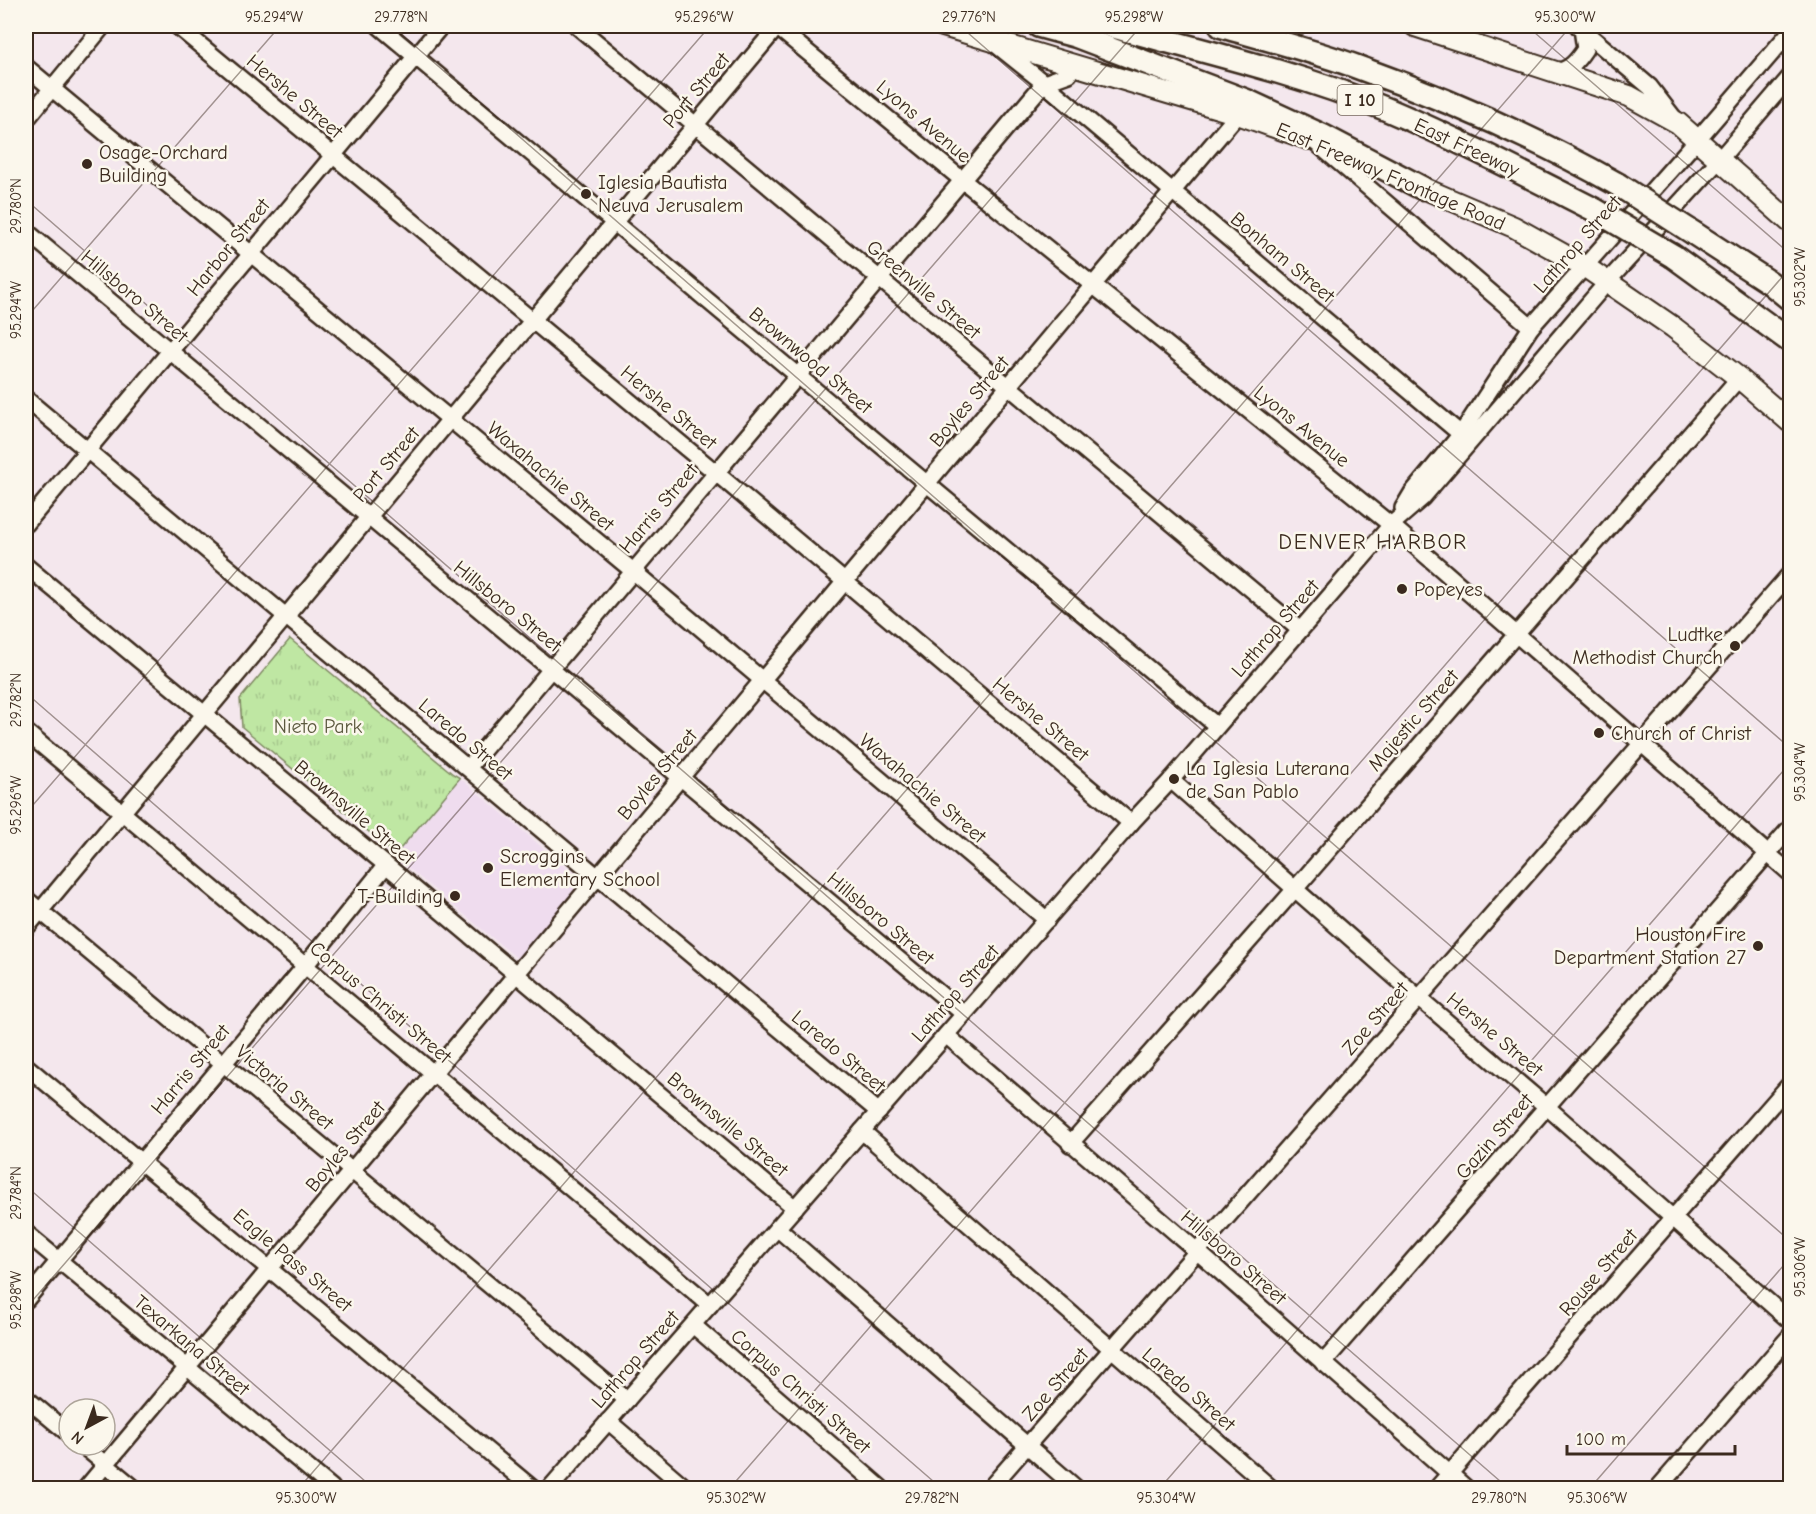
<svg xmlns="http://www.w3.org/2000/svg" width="1816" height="1514" font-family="'Comic Neue',sans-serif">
  <defs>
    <pattern id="grass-tufts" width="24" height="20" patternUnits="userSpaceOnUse" patternTransform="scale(1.5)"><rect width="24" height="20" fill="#bfe7a3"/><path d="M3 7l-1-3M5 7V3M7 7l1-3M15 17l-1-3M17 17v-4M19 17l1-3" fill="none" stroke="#a5c68c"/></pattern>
  </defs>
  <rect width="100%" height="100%" fill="#f4e7ed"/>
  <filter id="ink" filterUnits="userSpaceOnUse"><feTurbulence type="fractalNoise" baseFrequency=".0167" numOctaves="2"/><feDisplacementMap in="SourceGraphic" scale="12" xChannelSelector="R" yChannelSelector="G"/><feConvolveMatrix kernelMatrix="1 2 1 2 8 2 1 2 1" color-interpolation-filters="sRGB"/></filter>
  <g filter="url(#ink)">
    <!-- built -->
    <path fill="#efdcee" d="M460,778L582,881L518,959L394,856Z"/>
    <!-- grass -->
    <path fill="url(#grass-tufts)" stroke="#7d8860" stroke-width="1.5" d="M290,639L453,774L460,778L394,856L386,846L242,727L240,699Z"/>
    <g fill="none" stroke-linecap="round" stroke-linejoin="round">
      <!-- minor casing -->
      <g stroke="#3b2a1e" stroke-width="20">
        <g id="minor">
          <path d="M177,26L715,472L1131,823"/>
          <path d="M379,26L1217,726"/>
          <path d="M577,26L1300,630"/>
          <path d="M1578,26L1650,87L1674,118"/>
          <path d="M777,27L961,179L1391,525L1790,873"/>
          <path d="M995,44L1044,83L1469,441"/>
          <path d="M26,67L633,571L1047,920"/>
          <path d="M1555,72C1570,70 1577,61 1585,49L1582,29"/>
          <path d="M26,120L103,26"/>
          <path d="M1314,141L1531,327"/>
          <path d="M26,231L964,1014"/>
          <path d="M26,399L879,1112"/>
          <path d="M1403,508L1412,493L1461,434L1531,327L1697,140L1790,32"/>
          <path d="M26,524L441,26"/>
          <path d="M26,566L386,865L795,1208"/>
          <path d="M26,732L710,1305"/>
          <path d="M468,768L1044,83L1069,74"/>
          <path d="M1171,780L1420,999L1547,1107L1790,1321"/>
          <path d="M26,899L627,1400"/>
          <path d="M26,928L778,26"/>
          <path d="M946,1035L1198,1252L1466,1488"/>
          <path d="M26,1066L532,1488"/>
          <path d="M862,1131L1271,1488"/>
          <path d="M1070,1144L1295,889L1739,378"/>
          <path d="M777,1228L1076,1488"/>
          <path d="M26,1233L332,1488"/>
          <path d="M26,1300L305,966L386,865"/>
          <path d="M693,1325L881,1488"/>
          <path d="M1323,1363L1790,828"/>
          <path d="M26,1398L69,1434"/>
          <path d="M608,1421L686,1488"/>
          <path d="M82,1445L134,1488"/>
          <path d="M86,1488L1104,272L1238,114"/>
          <path d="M550,1488L1131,823L1171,780L1391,525L1422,498L1608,281L1719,160L1790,77"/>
          <path d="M990,1488L1790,574"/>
          <path d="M1437,1488L1790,1084"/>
          <path d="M1658,1488L1790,1336"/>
        </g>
      </g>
      <!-- major casing -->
      <g stroke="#3b2a1e" stroke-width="24">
        <g id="major">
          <path d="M943,26L1238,114L1308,139"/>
          <path d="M1415,26L1629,96L1678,123L1790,222"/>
          <path d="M1409,182L1514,227L1584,266L1673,327L1739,378L1790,422"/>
        </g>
      </g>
      <!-- highway casing -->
      <g stroke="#3b2a1e" stroke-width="27">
        <g id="highway">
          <path d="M1039,26L1076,36L1247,101L1323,136L1422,188"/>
          <path d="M1111,26C1203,51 1297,73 1386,109C1457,139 1526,175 1595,210"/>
          <path d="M1221,26C1267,39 1315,51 1360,68C1449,100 1535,138 1617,184"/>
          <path d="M1695,234L1769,282L1790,299"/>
          <path d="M1673,256L1790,341"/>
        </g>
      </g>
      <!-- minor -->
      <use href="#minor" stroke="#fbf7ec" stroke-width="15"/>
      <!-- major -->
      <use href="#major" stroke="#fbf7ec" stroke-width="20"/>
      <!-- highway -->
      <use href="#highway" stroke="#fbf7ec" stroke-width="22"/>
      <!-- highway-bridge casing -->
      <g stroke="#3b2a1e" stroke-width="27" stroke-linecap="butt">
        <g id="highway-bridge">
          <path d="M1617,184L1695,234"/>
          <path d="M1595,210L1673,256"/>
        </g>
      </g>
      <!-- highway-bridge -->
      <use href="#highway-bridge" stroke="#fbf7ec" stroke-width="22"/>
    </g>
  </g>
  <!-- ticks -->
  <path fill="none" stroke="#3b2a1e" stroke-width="1.5" stroke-opacity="0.45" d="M392,26L1790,1241M960,26L1790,748M1527,26L1790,254M26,200L1508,1488M26,318L280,26M26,693L941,1488M26,813L710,26M26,1186L373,1488M26,1308L1141,26M299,1488L1571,26M730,1488L1790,268M1160,1488L1790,763M1590,1488L1790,1258"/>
  <!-- markers -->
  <g fill="#3b2a1e" stroke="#fbf7ec" stroke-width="2">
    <circle cx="87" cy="164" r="6"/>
    <circle cx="586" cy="194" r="6"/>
    <circle cx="1402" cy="589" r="6"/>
    <circle cx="1735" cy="646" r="6"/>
    <circle cx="1599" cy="733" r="6"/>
    <circle cx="1174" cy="779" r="6"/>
    <circle cx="488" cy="868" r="6"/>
    <circle cx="455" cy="896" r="6"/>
    <circle cx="1758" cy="946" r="6"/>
  </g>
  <g text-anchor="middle" stroke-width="5" stroke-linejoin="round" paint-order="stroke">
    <!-- shield labels -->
    <rect fill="#fbf7ec" stroke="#75685c" stroke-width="1.5" x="1337.5" y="85" width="45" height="30" rx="4.5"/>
    <g font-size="18" font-weight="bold" fill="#3b2a1e">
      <text x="1360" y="106">I 10</text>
    </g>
    <!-- street labels -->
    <g font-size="20" fill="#3b2a1e" stroke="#fbf7ec">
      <text transform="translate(696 90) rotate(-50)" y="7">Port Street</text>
      <text transform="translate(295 96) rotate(40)" y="7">Hershe Street</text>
      <text transform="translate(924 121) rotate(40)" y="7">Lyons Avenue</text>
      <text transform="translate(1467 147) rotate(25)" y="7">East Freeway</text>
      <text transform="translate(1391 176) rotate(23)" y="7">East Freeway Frontage Road</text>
      <text transform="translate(1577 244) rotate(-49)" y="7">Lathrop Street</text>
      <text transform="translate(228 247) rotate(-51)" y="7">Harbor Street</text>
      <text transform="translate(1283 257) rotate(40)" y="7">Bonham Street</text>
      <text transform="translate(924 289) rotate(40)" y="7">Greenville Street</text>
      <text transform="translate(135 296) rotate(40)" y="7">Hillsboro Street</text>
      <text transform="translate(811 360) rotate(40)" y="7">Brownwood Street</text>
      <text transform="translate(969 401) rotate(-50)" y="7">Boyles Street</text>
      <text transform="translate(669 407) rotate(40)" y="7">Hershe Street</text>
      <text transform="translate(1302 426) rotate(39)" y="7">Lyons Avenue</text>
      <text transform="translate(386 464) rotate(-50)" y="7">Port Street</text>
      <text transform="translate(551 476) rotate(40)" y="7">Waxahachie Street</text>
      <text transform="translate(658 508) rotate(-50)" y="7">Harris Street</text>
      <text transform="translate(508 606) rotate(39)" y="7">Hillsboro Street</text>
      <text transform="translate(1275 628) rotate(-49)" y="7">Lathrop Street</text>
      <text transform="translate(1041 719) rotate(40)" y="7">Hershe Street</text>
      <text transform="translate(1413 720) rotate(-49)" y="7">Majestic Street</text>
      <text transform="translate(466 739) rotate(40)" y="7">Laredo Street</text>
      <text transform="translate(657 774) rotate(-50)" y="7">Boyles Street</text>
      <text transform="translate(923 788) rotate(40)" y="7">Waxahachie Street</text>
      <text transform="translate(355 812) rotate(40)" y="7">Brownsville Street</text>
      <text transform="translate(881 918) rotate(40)" y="7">Hillsboro Street</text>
      <text transform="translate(955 993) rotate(-49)" y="7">Lathrop Street</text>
      <text transform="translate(381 1002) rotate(40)" y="7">Corpus Christi Street</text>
      <text transform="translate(1375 1018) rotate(-49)" y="7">Zoe Street</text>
      <text transform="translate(1495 1034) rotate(40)" y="7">Hershe Street</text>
      <text transform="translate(839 1051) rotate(40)" y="7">Laredo Street</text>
      <text transform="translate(190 1069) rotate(-50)" y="7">Harris Street</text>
      <text transform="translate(285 1087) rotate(40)" y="7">Victoria Street</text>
      <text transform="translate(728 1124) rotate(40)" y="7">Brownsville Street</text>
      <text transform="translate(1494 1136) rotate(-49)" y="7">Gazin Street</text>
      <text transform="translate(345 1146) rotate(-50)" y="7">Boyles Street</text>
      <text transform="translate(1234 1257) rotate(41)" y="7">Hillsboro Street</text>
      <text transform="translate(293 1260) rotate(40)" y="7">Eagle Pass Street</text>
      <text transform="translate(1598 1272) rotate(-49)" y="7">Rouse Street</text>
      <text transform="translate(192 1345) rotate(40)" y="7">Texarkana Street</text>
      <text transform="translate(635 1359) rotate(-49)" y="7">Lathrop Street</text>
      <text transform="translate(1055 1384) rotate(-49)" y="7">Zoe Street</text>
      <text transform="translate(1189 1389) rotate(41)" y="7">Laredo Street</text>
      <text transform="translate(801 1391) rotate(41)" y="7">Corpus Christi Street</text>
    </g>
    <!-- poi labels -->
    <g font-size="20" fill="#3b2a1e" stroke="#fbf7ec" text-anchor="start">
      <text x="99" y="159">Osage-Orchard<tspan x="99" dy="23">Building</tspan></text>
      <text x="598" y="189">Iglesia Bautista<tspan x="598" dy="23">Neuva Jerusalem</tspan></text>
      <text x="1414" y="596">Popeyes</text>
      <text x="1723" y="641" text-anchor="end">Ludtke<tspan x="1723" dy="23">Methodist Church</tspan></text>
      <text x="1611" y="740">Church of Christ</text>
      <text x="1186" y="775">La Iglesia Luterana<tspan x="1186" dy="23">de San Pablo</tspan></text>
      <text x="500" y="863">Scroggins<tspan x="500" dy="23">Elementary School</tspan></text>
      <text x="443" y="903" text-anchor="end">T-Building</text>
      <text x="1746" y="941" text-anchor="end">Houston Fire<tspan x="1746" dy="23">Department Station 27</tspan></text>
    </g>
    <!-- park labels -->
    <g font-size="20" fill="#5c593f" stroke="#fbf7ec">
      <text x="318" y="733">Nieto Park</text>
    </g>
    <!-- quarter labels -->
    <g font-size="22" letter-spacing="1.5" fill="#3b2a1e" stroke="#fbf7ec">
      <text x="1373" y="549">DENVER HARBOR</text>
    </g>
  </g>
  <!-- margin -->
  <rect width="1816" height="1514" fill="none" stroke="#fbf7ec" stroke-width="66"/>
  <!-- north arrow -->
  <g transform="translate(87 1427) rotate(221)"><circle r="28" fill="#fbf7ec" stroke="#aea59a" stroke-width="1.5"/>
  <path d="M0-4.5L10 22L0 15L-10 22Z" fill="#3b2a1e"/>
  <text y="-9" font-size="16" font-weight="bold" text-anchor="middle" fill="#3b2a1e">N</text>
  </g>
  <!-- scale -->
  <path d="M1567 1445v9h168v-9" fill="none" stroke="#3b2a1e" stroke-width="3"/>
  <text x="1576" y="1445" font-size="18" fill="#3b2a1e" stroke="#fbf7ec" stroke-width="4.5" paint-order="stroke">100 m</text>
  <rect x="33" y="33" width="1750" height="1448" fill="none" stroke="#3b2a1e" stroke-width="2"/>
  <g font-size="15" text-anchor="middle" fill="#3b2a1e">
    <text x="274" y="22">95.294°W</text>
    <text x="401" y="22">29.778°N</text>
    <text x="704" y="22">95.296°W</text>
    <text x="969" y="22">29.776°N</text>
    <text x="1134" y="22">95.298°W</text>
    <text x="1565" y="22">95.300°W</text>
    <text transform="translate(16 206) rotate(-90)" y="5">29.780°N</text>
    <text transform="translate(1800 277) rotate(-90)" y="5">95.302°W</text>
    <text transform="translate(16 310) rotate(-90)" y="5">95.294°W</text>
    <text transform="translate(16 700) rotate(-90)" y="5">29.782°N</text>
    <text transform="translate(1800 772) rotate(-90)" y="5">95.304°W</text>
    <text transform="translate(16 805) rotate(-90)" y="5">95.296°W</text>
    <text transform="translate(16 1193) rotate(-90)" y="5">29.784°N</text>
    <text transform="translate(1800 1267) rotate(-90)" y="5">95.306°W</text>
    <text transform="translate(16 1300) rotate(-90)" y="5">95.298°W</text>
    <text x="306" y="1503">95.300°W</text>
    <text x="736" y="1503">95.302°W</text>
    <text x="932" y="1503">29.782°N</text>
    <text x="1166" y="1503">95.304°W</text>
    <text x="1499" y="1503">29.780°N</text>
    <text x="1597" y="1503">95.306°W</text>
  </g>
</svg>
